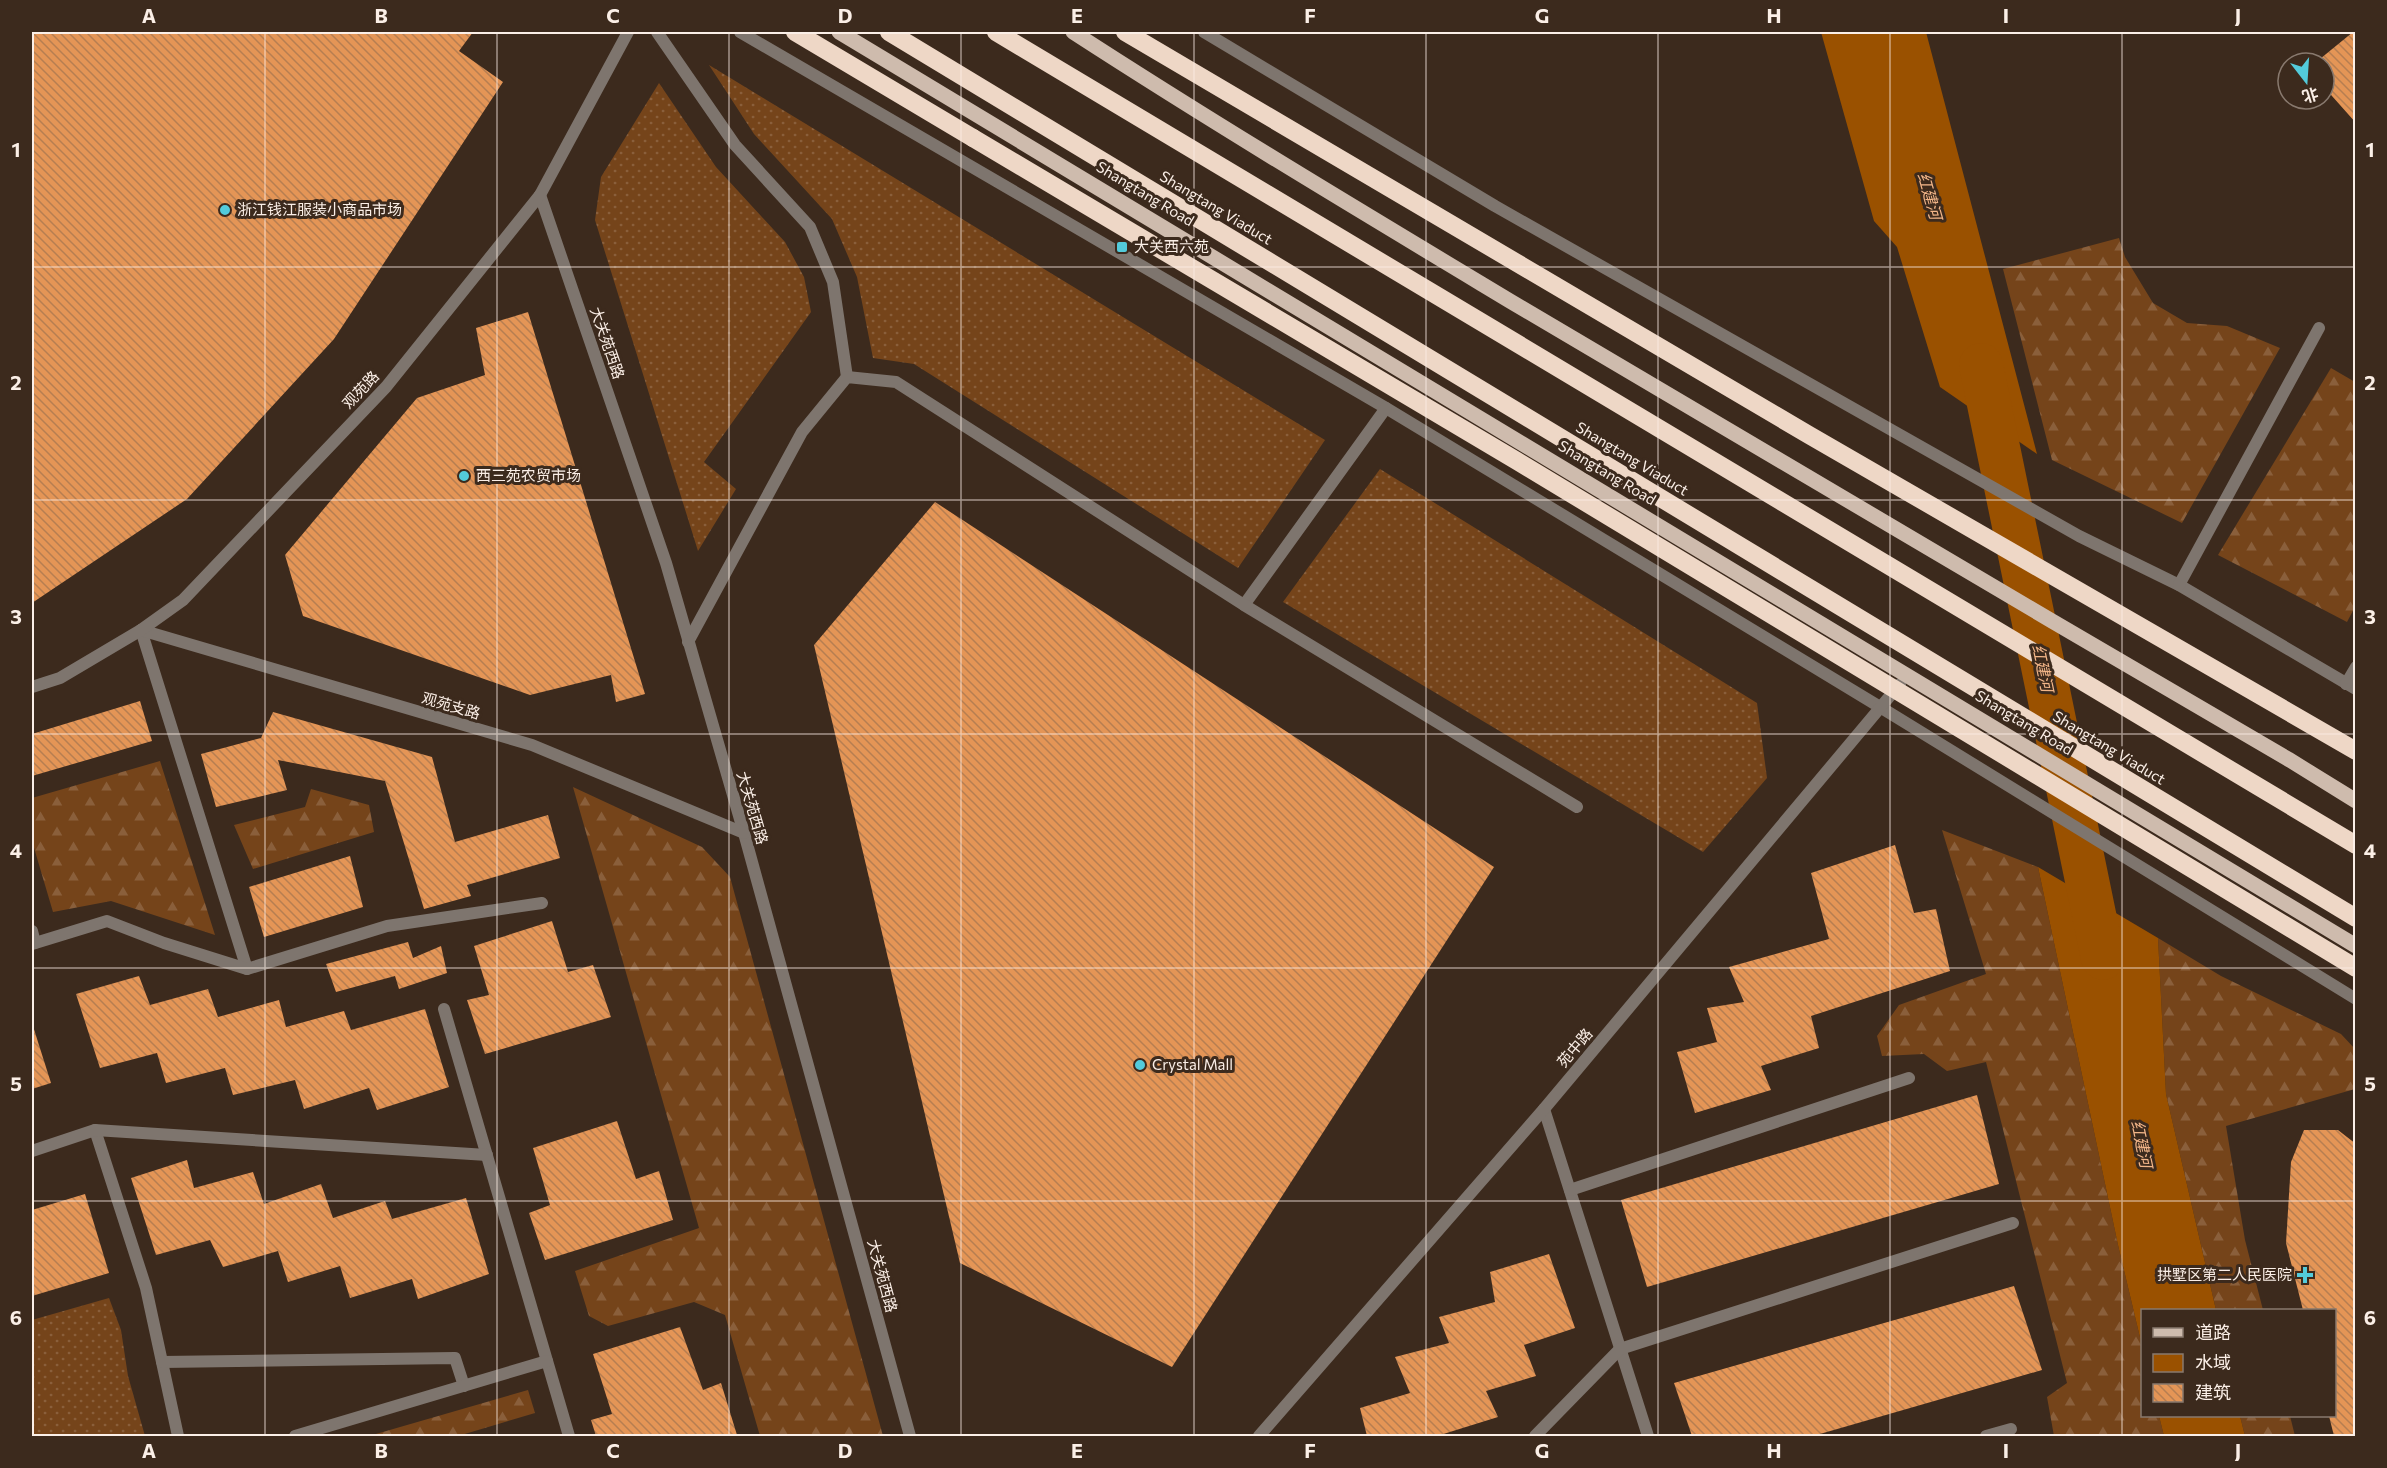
<svg xmlns="http://www.w3.org/2000/svg" width="2387" height="1468" font-family="Commissioner,'Noto Sans SC',sans-serif">
  <defs>
    <pattern id="grass-dots" width="8" height="8" patternUnits="userSpaceOnUse" patternTransform="scale(1.5)"><rect width="8" height="8" fill="#75441a"/><path d="M2 2h.1M6 6h.1" fill="none" stroke="#8a5f3b" stroke-width="1.8" stroke-linecap="round"/></pattern>
    <pattern id="forest-firs" width="22" height="20" patternUnits="userSpaceOnUse" patternTransform="scale(1.5)"><rect width="22" height="20" fill="#75441a"/><path d="M5 1l3.5 6h-7zM16 11l3.5 6h-7z" fill="#8a5f3b"/></pattern>
    <pattern id="building-back-hatch" width="6" height="6" patternUnits="userSpaceOnUse" patternTransform="scale(1.5)"><rect width="6" height="6" fill="#e49556"/><path d="M-1 5l2 2M0 0l6 6M5-1l2 2" fill="none" stroke="#b67e51"/></pattern>
  </defs>
  <rect width="100%" height="100%" fill="#3c2a1d"/>
  <!-- grass -->
  <g fill="url(#grass-dots)">
    <path d="M709,65L1325,440L1238,568L914,364L873,358L857,277L832,219L754,134Z"/>
    <path d="M659,83L716,167L785,242L804,277L811,312L704,462L736,489L698,551L595,220L601,177Z"/>
    <path d="M1380,469L1757,703L1767,778L1703,852L1283,602Z"/>
    <path d="M109,1298L121,1330L128,1376L145,1436H32V1320Z"/>
  </g>
  <!-- forest -->
  <g fill="url(#forest-firs)">
    <path d="M2119,238L2125,257L2153,303L2187,323L2227,326L2280,348L2182,523L2052,460L2003,269Z"/>
    <path d="M2331,368L2355,382L2356,605L2347,622L2218,555Z"/>
    <path d="M160,761L215,935L111,901L53,912L32,841V798Z"/>
    <path d="M573,787L702,847L730,877L883,1436H760L725,1315L694,1302L608,1326L589,1316L575,1271L699,1228Z"/>
    <path d="M311,789L369,805L374,832L253,869L234,825L305,807Z"/>
    <path d="M1942,830L2038,867L2118,1245L2142,1346V1416H2159L2164,1436H2054L2047,1397L2067,1383L1986,1062L1947,1071L1924,1054L1882,1056L1877,1036L1899,1005L1986,974Z"/>
    <path d="M2158,938L2221,976L2341,1034L2355,1049V1089L2226,1126L2245,1240L2263,1310H2216L2166,1094Z"/>
    <path d="M528,1390L535,1413L458,1436H369Z"/>
    <path d="M2240,1416H2290L2295,1436H2245Z"/>
  </g>
  <!-- water -->
  <g fill="#9a5100">
    <path d="M1821,32H1926L2037,454L1940,387L1897,247L1874,221Z"/>
    <path d="M2038,867L2158,938L2166,1094L2216,1310H2142V1346L2118,1245Z"/>
    <path d="M2159,1416H2240L2245,1436H2164Z"/>
  </g>
  <g fill="none" stroke-linecap="round" stroke-linejoin="round">
    <!-- canal -->
    <path stroke="#9a5100" stroke-width="44" d="M1981,365L2103,958"/>
  </g>
  <!-- building -->
  <g fill="url(#building-back-hatch)">
    <path d="M32,32H473L459,51L503,82L334,339L187,499L32,603Z"/>
    <path d="M2353,32H2356V123L2324,87V63H2315Z"/>
    <path d="M528,312L645,694L616,702L611,675L530,695L303,616L285,555L417,398L485,375L476,328Z"/>
    <path d="M935,502L1494,867L1172,1367L960,1263L814,645Z"/>
    <path d="M140,701L152,741L32,776V734Z"/>
    <path d="M273,712L432,757L455,842L548,815L560,858L467,885L471,896L424,909L385,781L278,760L287,790L216,807L201,754L261,738Z"/>
    <path d="M1895,845L1914,913L1936,909L1950,971L1811,1016L1819,1048L1761,1066L1771,1090L1695,1113L1677,1052L1717,1042L1707,1008L1744,1002L1729,967L1829,939L1811,873Z"/>
    <path d="M350,856L363,907L264,937L249,887Z"/>
    <path d="M552,921L568,972L593,965L611,1017L485,1054L467,1000L489,995L474,946Z"/>
    <path d="M408,942L413,958L441,946L447,973L399,989L395,976L336,992L326,964Z"/>
    <path d="M139,976L150,1005L208,989L218,1017L279,1000L286,1027L344,1011L351,1030L425,1009L449,1087L377,1110L369,1088L304,1109L295,1080L233,1095L225,1068L166,1083L157,1053L100,1068L76,994Z"/>
    <path d="M32,1023L51,1083L32,1089Z"/>
    <path d="M1977,1095L1999,1184L1647,1287L1621,1200Z"/>
    <path d="M617,1121L636,1179L659,1171L673,1220L545,1260L529,1213L550,1205L533,1148Z"/>
    <path d="M2304,1130H2338L2356,1144V1436H2334L2329,1416H2334V1310H2303L2286,1243L2291,1162Z"/>
    <path d="M187,1160L194,1188L253,1172L264,1204L321,1184L333,1218L385,1201L392,1219L466,1198L489,1274L418,1299L412,1279L350,1298L340,1266L288,1282L278,1251L223,1267L210,1240L156,1255L131,1178Z"/>
    <path d="M85,1194L109,1273L32,1296V1210Z"/>
    <path d="M1549,1254L1575,1328L1524,1345L1536,1376L1486,1391L1498,1417L1437,1436H1367L1360,1408L1410,1393L1395,1357L1449,1343L1439,1317L1495,1302L1490,1272Z"/>
    <path d="M2014,1286L2042,1370L1813,1436H1692L1674,1383Z"/>
    <path d="M680,1327L703,1390L721,1383L737,1435L596,1436L591,1420L612,1414L593,1354Z"/>
  </g>
  <g fill="none" stroke-linecap="round" stroke-linejoin="round">
    <!-- lane -->
    <g stroke="#7e756e" stroke-width="12">
      <path d="M657,32L735,145L810,227L833,282L847,377"/>
      <path d="M740,32L1386,408L1880,707L2356,999"/>
      <path d="M1204,32L1495,206L2079,536L2179,585L2356,689"/>
      <path d="M2179,585L2319,328"/>
      <path d="M1244,605L1386,408"/>
      <path d="M141,630L247,969"/>
      <path d="M688,642L802,432L847,377L896,382L1244,605L1577,807"/>
      <path d="M32,931L35,943"/>
      <path d="M32,944L107,921L164,943L247,969L387,926L542,903"/>
      <path d="M444,1009L569,1436"/>
      <path d="M1544,1109L1648,1436"/>
      <path d="M95,1130L146,1288L178,1436"/>
      <path d="M32,1151L95,1130L487,1155"/>
      <path d="M1570,1190L1909,1078"/>
      <path d="M162,1362L455,1358L464,1386"/>
      <path d="M295,1436L547,1361"/>
      <path d="M1535,1436L1620,1349L2013,1223"/>
      <path d="M1986,1436L2011,1429"/>
    </g>
    <!-- street -->
    <g stroke="#7e756e" stroke-width="12">
      <path d="M540,195L666,563L744,833L910,1436"/>
      <path d="M141,630L532,745L744,833"/>
      <path d="M2346,684L2356,667"/>
      <path d="M32,687L60,678L141,630L183,600L386,387L540,195L628,32"/>
      <path d="M1259,1436L1544,1109L1900,684"/>
    </g>
    <!-- primary -->
    <g stroke="#cebbad" stroke-width="15">
      <path d="M839,32L2356,946"/>
      <path d="M1073,32C1218,126 1367,215 1515,304C1772,458 2030,608 2288,759L2356,801"/>
    </g>
    <!-- highway -->
    <g stroke="#eed7c6" stroke-width="18">
      <path d="M795,32L973,138"/>
      <path d="M889,32L2356,918"/>
      <path d="M996,32L2356,845"/>
      <path d="M1125,32L1809,435L2356,751"/>
    </g>
    <!-- highway-bridge -->
    <path stroke="#eed7c6" stroke-width="18" d="M973,138L1517,461L2356,968"/>
  </g>
  <!-- grid -->
  <path fill="none" stroke="#fbefe7" stroke-width="1.5" stroke-opacity="0.55" d="M265,32V1436M497,32V1436M729,32V1436M961,32V1436M1194,32V1436M1426,32V1436M1658,32V1436M1890,32V1436M2122,32V1436M32,267H2356M32,500H2356M32,734H2356M32,968H2356M32,1201H2356"/>
  <!-- markers -->
  <g fill="#53cbdb" stroke="#3c2a1d" stroke-width="2">
    <circle cx="225" cy="210" r="6"/>
    <rect x="1116" y="241" width="12" height="12" rx="3"/>
    <circle cx="464" cy="476" r="6"/>
    <circle cx="1140" cy="1065" r="6"/>
    <path d="M2302 1266h6v6h6v6h-6v6h-6v-6h-6v-6h6z"/>
  </g>
  <g text-anchor="middle" stroke-width="6" stroke-linejoin="round" paint-order="stroke">
    <!-- street labels -->
    <g font-size="15" fill="#fbefe7" stroke="#3c2a1d">
      <text transform="translate(1145 194) rotate(31)" y="5">Shangtang Road</text>
      <text transform="translate(1216 208) rotate(31)" y="5">Shangtang Viaduct</text>
      <text transform="translate(607 343) rotate(71)" y="5">大关苑西路</text>
      <text transform="translate(361 390) rotate(-47)" y="5">观苑路</text>
      <text transform="translate(1632 459) rotate(31)" y="5">Shangtang Viaduct</text>
      <text transform="translate(1607 473) rotate(31)" y="5">Shangtang Road</text>
      <text transform="translate(451 706) rotate(16)" y="5">观苑支路</text>
      <text transform="translate(2024 723) rotate(31)" y="5">Shangtang Road</text>
      <text transform="translate(2109 748) rotate(31)" y="5">Shangtang Viaduct</text>
      <text transform="translate(752 808) rotate(74)" y="5">大关苑西路</text>
      <text transform="translate(1575 1048) rotate(-50)" y="5">苑中路</text>
      <text transform="translate(882 1276) rotate(75)" y="5">大关苑西路</text>
    </g>
    <!-- poi labels -->
    <g font-size="15" fill="#fbefe7" stroke="#3c2a1d" text-anchor="start">
      <text x="237" y="215">浙江钱江服装小商品市场</text>
      <text x="1134" y="252">大关西六苑</text>
      <text x="476" y="481">西三苑农贸市场</text>
      <text x="1152" y="1070">Crystal Mall</text>
      <text x="2292" y="1280" text-anchor="end">拱墅区第二人民医院</text>
    </g>
    <!-- water labels -->
    <g font-size="16" font-style="italic" fill="#f2b588" stroke="#3c2a1d">
      <text transform="translate(1930 196) rotate(74)" y="6">红建河</text>
      <text transform="translate(2043 668) rotate(78)" y="6">红建河</text>
      <text transform="translate(2142 1144) rotate(78)" y="6">红建河</text>
    </g>
  </g>
  <!-- border -->
  <rect width="2387" height="1468" fill="none" stroke="#3c2a1d" stroke-width="66"/>
  <!-- legend -->
  <rect x="2141" y="1309" width="195" height="108" fill="#3c2a1d" stroke="#88796e" stroke-width="1.5"/>
  <rect x="2153" y="1328" width="30" height="9" fill="#cebbad" stroke="#88796e" stroke-width="1.5"/>
  <text x="2195" y="1339" font-size="18" fill="#fbefe7">道路</text>
  <rect x="2153" y="1354" width="30" height="18" fill="#9a5100" stroke="#88796e" stroke-width="1.5"/>
  <text x="2195" y="1369" font-size="18" fill="#fbefe7">水域</text>
  <rect x="2153" y="1384" width="30" height="18" fill="url(#building-back-hatch)" stroke="#88796e" stroke-width="1.5"/>
  <text x="2195" y="1399" font-size="18" fill="#fbefe7">建筑</text>
  <!-- north arrow -->
  <g transform="translate(2306 81) rotate(163)"><circle r="28" fill="#3c2a1d" stroke="#88796e" stroke-width="1.5"/>
  <path d="M0-4.5L10 22L0 15L-10 22Z" fill="#53cbdb"/>
  <text y="-9" font-size="16" font-weight="bold" text-anchor="middle" fill="#fbefe7">北</text>
  </g>
  <rect x="33" y="33" width="2321" height="1402" fill="none" stroke="#fbefe7" stroke-width="2"/>
  <g font-size="20" text-anchor="middle" font-weight="bold" fill="#fbefe7">
    <text x="149" y="23">A</text>
    <text x="381" y="23">B</text>
    <text x="613" y="23">C</text>
    <text x="845" y="23">D</text>
    <text x="1077" y="23">E</text>
    <text x="1310" y="23">F</text>
    <text x="1542" y="23">G</text>
    <text x="1774" y="23">H</text>
    <text x="2006" y="23">I</text>
    <text x="2238" y="23">J</text>
    <text x="16" y="157">1</text>
    <text x="2370" y="157">1</text>
    <text x="16" y="390">2</text>
    <text x="2370" y="390">2</text>
    <text x="16" y="624">3</text>
    <text x="2370" y="624">3</text>
    <text x="16" y="858">4</text>
    <text x="2370" y="858">4</text>
    <text x="16" y="1091">5</text>
    <text x="2370" y="1091">5</text>
    <text x="16" y="1325">6</text>
    <text x="2370" y="1325">6</text>
    <text x="149" y="1458">A</text>
    <text x="381" y="1458">B</text>
    <text x="613" y="1458">C</text>
    <text x="845" y="1458">D</text>
    <text x="1077" y="1458">E</text>
    <text x="1310" y="1458">F</text>
    <text x="1542" y="1458">G</text>
    <text x="1774" y="1458">H</text>
    <text x="2006" y="1458">I</text>
    <text x="2238" y="1458">J</text>
  </g>
</svg>
